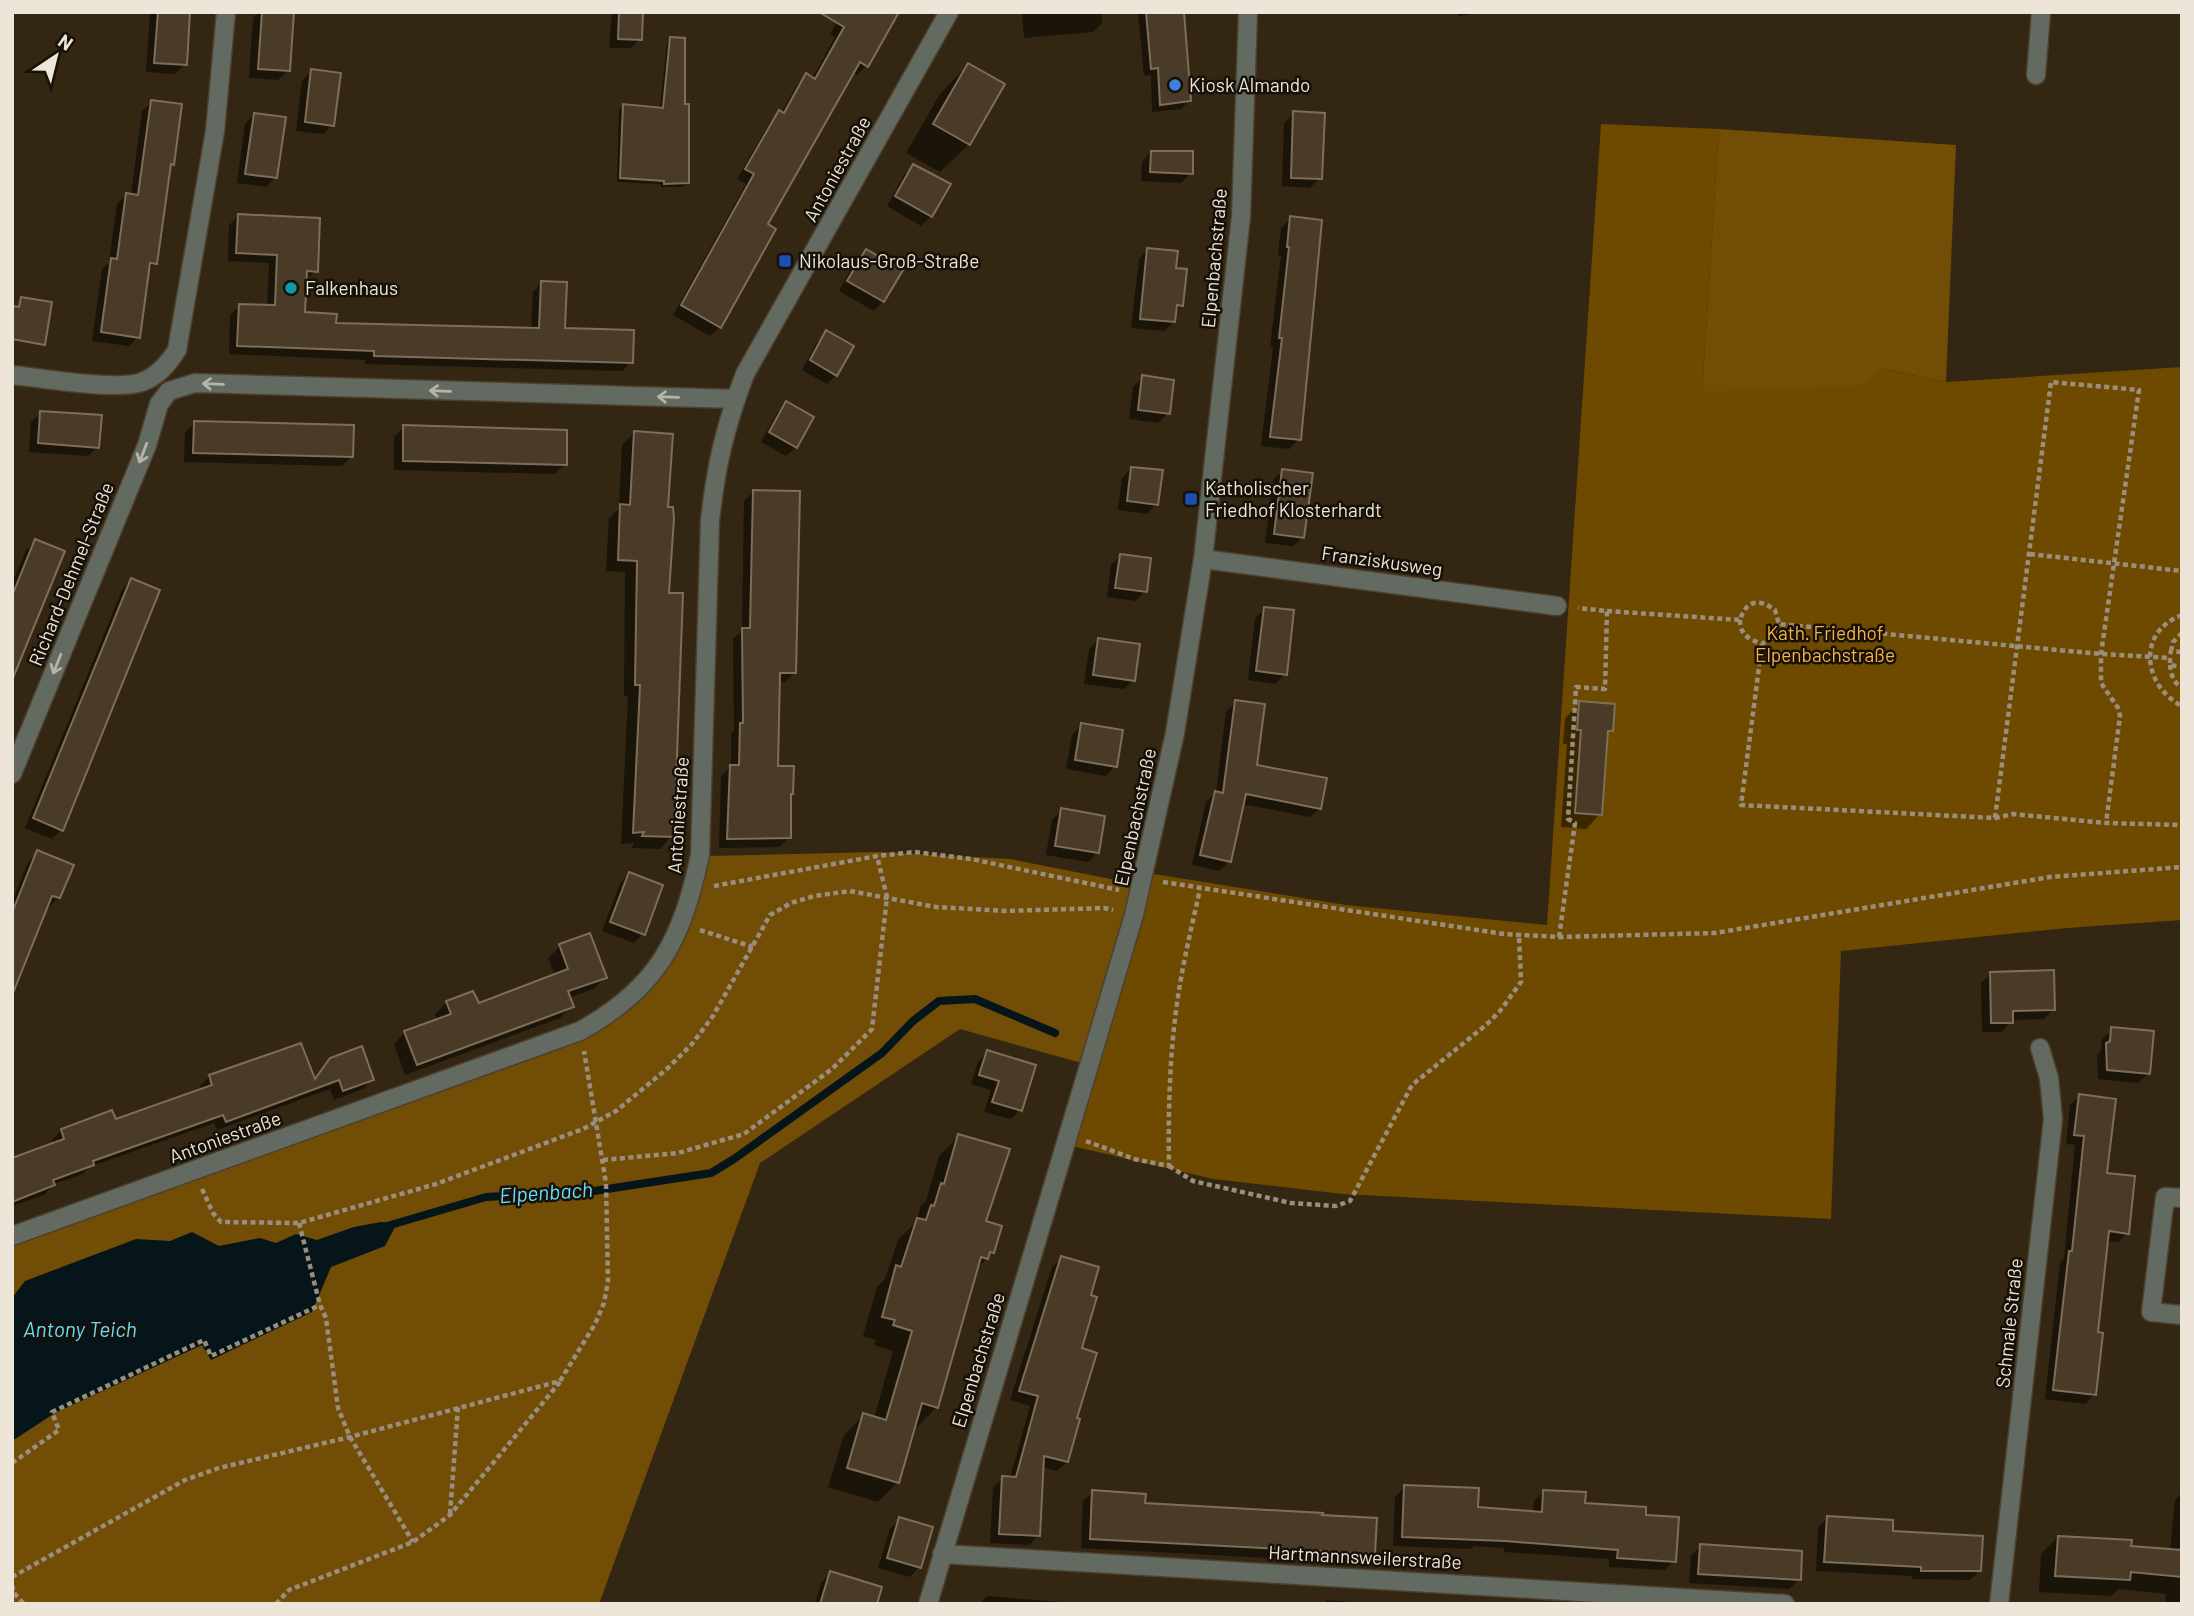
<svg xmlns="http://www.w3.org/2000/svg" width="2194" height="1616" font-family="Barlow,sans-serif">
  <rect width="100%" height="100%" fill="#332612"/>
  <!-- green -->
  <path fill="#6e4a00" d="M1601,124L1719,129L1702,392L1882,369L1946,382L2182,367V920L2067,928L1841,951L1831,1219L1343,1194L1213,1179L1072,1146L1148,873L1346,905L1547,925Z"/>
  <!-- forest -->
  <g fill="#724d06">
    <path d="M1719,129L1956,145L1946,382L1883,369L1863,385L1702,392Z"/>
    <path d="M877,852L1010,859L1136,884L1085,1064L960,1029L760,1163L599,1604H12V1247L583,1036C605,1022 632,1009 650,990C680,957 692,898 707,856Z"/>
  </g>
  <!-- water -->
  <path fill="#061519" d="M381,1222L397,1223L385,1246L331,1267L312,1312L211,1360L202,1345L55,1413L12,1441V1298L25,1281L136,1239L170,1241L192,1232L219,1246L260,1238L276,1243L296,1234L317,1240L354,1227Z"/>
  <!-- shadow -->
  <g fill="#0007" fill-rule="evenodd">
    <path d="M150,12H188L185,64L175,74L146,72Z"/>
    <path d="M259,12H292L288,70L278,80L249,78L253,18Z"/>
    <path d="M612,12H641L640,39L631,48H609Z"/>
    <path d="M843,12L867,65L857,75L852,72L766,225L720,327L710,336L673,315L746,184L737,179L770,122L781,113L797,85L806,76L812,79L835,37L830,34Z"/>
    <path d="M1022,12H1101L1102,23L1093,32L1024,38Z"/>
    <path d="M1138,12H1182L1189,101L1181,109L1152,112L1151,75L1144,76Z"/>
    <path d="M1458,12H1488L1458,16Z"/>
    <path d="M671,39L687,183L683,187H661V184L617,182L619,110L623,106L660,109L667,43Z"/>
    <path d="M968,65L969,144L940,172L906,153L940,94Z"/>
    <path d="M311,71L333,125L323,134L296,131L302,81Z"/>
    <path d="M152,102L173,164L169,168L155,263L148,271L138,337L129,346L92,341L102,269L109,263L117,204L126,195H131L142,111Z"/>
    <path d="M1294,113L1320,178L1310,188L1282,186L1284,123Z"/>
    <path d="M254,114L276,177L266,187L237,183L245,124Z"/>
    <path d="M1151,152L1191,173L1181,183L1141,181L1142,162Z"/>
    <path d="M914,166L931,216L921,226L887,206L904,175Z"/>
    <path d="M238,216L316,271L305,280L303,314L334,324L531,329L533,292L542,282L564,329L631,362L622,371L365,364V360L229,354L230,315L240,306L267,307L269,263L228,261L229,225Z"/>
    <path d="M1291,218L1299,439L1289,449L1261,446L1273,347H1270L1281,256H1278L1281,228Z"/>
    <path d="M1148,249L1174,269L1181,306L1175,312L1174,322L1164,331L1131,328L1139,259Z"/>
    <path d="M866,251L883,301L874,311L839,291L856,260Z"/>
    <path d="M827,332L836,375L827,384L802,370L817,342Z"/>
    <path d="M1143,377L1168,413L1158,423L1129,419L1133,387Z"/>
    <path d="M787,404L796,447L786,456L761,442L777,413Z"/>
    <path d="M41,413L98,447L88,456L29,452L31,422Z"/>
    <path d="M194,423L351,457L342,466L184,462L185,433Z"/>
    <path d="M404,427L565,464L555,474L394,470V437Z"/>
    <path d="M634,433L666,509L672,836L660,849L632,848L634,843L621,844L628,696H624L625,572L606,571L609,518L619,509L622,445Z"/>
    <path d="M1131,468L1156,504L1147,514L1118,510L1122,478Z"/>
    <path d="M1283,471L1303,537L1293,546L1265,543L1273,480Z"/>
    <path d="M754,491L795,672L785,682H778L776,767L789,796V837L780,847L719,848L721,776L731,766V734L734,731L733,639L742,631L744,501Z"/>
    <path d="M36,541L63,552L12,676V584L26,550Z"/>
    <path d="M1120,556L1145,591L1136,601L1107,597L1111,565Z"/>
    <path d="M131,580L61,830L52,839L25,828L122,590Z"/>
    <path d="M1265,609L1285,674L1275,684L1248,680L1255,618Z"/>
    <path d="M1098,640L1134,680L1124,689L1084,684L1089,649Z"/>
    <path d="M1236,702L1255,767L1320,808L1310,817L1242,804L1229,861L1220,871L1192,865L1206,802L1216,792L1226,712Z"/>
    <path d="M1580,703L1611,731L1606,736L1600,814L1586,829L1561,827L1567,744H1563L1565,718Z"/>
    <path d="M1082,725L1115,766L1106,776L1066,769L1072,735Z"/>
    <path d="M1062,810L1097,853L1088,862L1046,855L1052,820Z"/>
    <path d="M38,852L59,897L49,907L46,906L12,993V902L28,862Z"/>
    <path d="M629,874L643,934L634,943L602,931L620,884Z"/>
    <path d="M560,946L605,978L593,989L569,998L572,1006L560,1018L405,1075L394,1044L405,1032L438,1021L435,1014L447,1002L478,1005L555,976L548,958Z"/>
    <path d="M1991,974L2053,1010L2044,1019L2011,1020L2002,1032H1982L1981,983Z"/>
    <path d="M2112,1030L2148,1074L2138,1083L2098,1079L2097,1055L2101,1051L2102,1039Z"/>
    <path d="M300,1046L313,1080L331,1060L372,1079L363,1089L334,1100L330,1089L217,1130L214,1123L89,1167L83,1174L54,1184L44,1195L12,1206V1166L54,1145L52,1140L62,1130L115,1121L202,1091L200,1086L209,1077ZM208,1080H212L214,1094Z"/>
    <path d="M987,1052L1020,1110L1011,1119L984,1112L991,1090L971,1084L978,1062Z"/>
    <path d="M2080,1096L2105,1175L2128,1233L2118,1242L2106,1241L2097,1334L2095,1394L2085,1404L2045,1399L2060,1263L2064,1259L2075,1145L2066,1144L2070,1105Z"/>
    <path d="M959,1136L993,1252L975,1270L937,1407L917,1427L914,1426L898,1482L878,1502L828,1487L844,1435L864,1415L874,1418L893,1351L874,1345L876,1340L863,1336L877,1287L885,1279L898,1240L916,1222L921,1205L926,1201L939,1156Z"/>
    <path d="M1062,1258L1088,1296L1080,1350L1074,1419L1067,1462L1057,1471L1041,1467L1038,1536L1029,1545L990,1543L993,1487L1003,1478H1010L1030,1406L1010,1400L1052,1267Z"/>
    <path d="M1404,1487L1476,1509L1533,1513L1534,1501L1543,1492L1583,1505L1644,1516L1674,1561L1665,1570L1609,1567V1559L1504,1552V1548L1474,1546L1471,1549L1393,1546L1395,1497Z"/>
    <path d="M1093,1492L1143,1505L1373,1553L1363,1563L1081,1548L1083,1501Z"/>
    <path d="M2182,1493V1604H2165L2166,1594L2119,1589L2111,1596L2039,1592L2041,1554L2058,1537L2170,1551L2175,1500Z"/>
    <path d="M1828,1518L1891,1533L1980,1570L1970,1580L1912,1579V1576L1816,1571L1818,1527Z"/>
    <path d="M900,1519L919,1567L910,1577L878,1568L890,1529Z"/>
    <path d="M1700,1546L1799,1580L1789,1589L1689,1583L1691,1556Z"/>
    <path d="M831,1573L875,1604H815L821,1583Z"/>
    <path d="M987,1596L1084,1604H979Z"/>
    <path d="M1327,1600L1372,1604H1324Z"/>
  </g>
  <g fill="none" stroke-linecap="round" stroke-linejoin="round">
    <!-- stream -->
    <path stroke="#061519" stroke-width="8" d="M387,1226L486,1197L594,1191L711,1173L734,1159L882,1053L913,1021L939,1001L975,999L1055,1033"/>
  </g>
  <!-- building -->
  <g fill="#493b27" stroke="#7e6e59" stroke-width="2">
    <path d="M158,12H190L187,65L154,63Z"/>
    <path d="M262,12H294L290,71L258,69Z"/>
    <path d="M619,12H643L642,40L618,39Z"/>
    <path d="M819,12H899L868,67L860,62L768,224L776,229L721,328L681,305L754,174L745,169L779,110L784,113L806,73L815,79L844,27Z"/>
    <path d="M1146,12H1184L1191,101L1160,105L1158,68L1151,69Z"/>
    <path d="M670,37L685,38V104H689V183L664,184V181L620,178L623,104L663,108Z"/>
    <path d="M968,63L1005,84L970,145L933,124Z"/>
    <path d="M311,69L341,73L334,126L305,122Z"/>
    <path d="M151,100L182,104L174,165L171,164L157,264L150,263L140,338L101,332L111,258L117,259L126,193L138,195Z"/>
    <path d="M1293,111L1325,113L1322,179L1291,178Z"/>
    <path d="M254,113L286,117L277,178L245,174Z"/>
    <path d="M1151,151H1193V174L1150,172Z"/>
    <path d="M913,164L951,184L932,217L895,196Z"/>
    <path d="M238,214L320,218L318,272L307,271L305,312L337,314L336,323L539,328L541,281L567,282L565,328L634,330L633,363L374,356V351L237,346L239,304L275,305L277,255L236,253Z"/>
    <path d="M1290,216L1322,220L1301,440L1270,437L1282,338H1279L1289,247H1287Z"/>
    <path d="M1147,248L1178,251L1176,268L1187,269L1183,306L1177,305L1175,322L1140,319Z"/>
    <path d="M866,249L903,270L884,302L847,281Z"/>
    <path d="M21,297L52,302L45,345L12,339V306L19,307Z"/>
    <path d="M826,330L854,346L837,376L810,360Z"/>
    <path d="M1142,375L1174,380L1170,414L1138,410Z"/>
    <path d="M786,401L814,417L797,448L769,432Z"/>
    <path d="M40,411L102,415L99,448L38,443Z"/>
    <path d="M194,421L354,425L353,457L193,453Z"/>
    <path d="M403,425L567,430V465L403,461Z"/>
    <path d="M634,431L673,434L668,507H673L674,518L669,593H683L674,837L642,836L644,832L633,833L640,685H635L637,561L618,560L620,504L630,505Z"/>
    <path d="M1131,467L1163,470L1158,505L1127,501Z"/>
    <path d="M1282,469L1313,473L1304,538L1274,534Z"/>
    <path d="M753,490L800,491L796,673H780L778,766H794L793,794H791V838L727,839L730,765H739L740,723H743L742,628H750Z"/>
    <path d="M35,539L65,551L13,678L12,596Z"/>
    <path d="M1120,554L1151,558L1147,592L1115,588Z"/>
    <path d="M131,578L160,590L63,831L33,818Z"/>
    <path d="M1264,607L1294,610L1287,675L1256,671Z"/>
    <path d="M1098,638L1140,644L1135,681L1093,675Z"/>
    <path d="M1235,700L1265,704L1257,765L1327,778L1321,809L1246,794L1231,862L1200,855L1215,791L1223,793Z"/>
    <path d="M1579,701L1615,704L1613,731H1608L1602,815L1575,813L1581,730H1577Z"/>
    <path d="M1081,723L1123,730L1117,767L1075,760Z"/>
    <path d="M1061,808L1105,816L1099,853L1055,846Z"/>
    <path d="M37,850L74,865L60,898L52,896L13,993L12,913Z"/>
    <path d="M629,872L663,885L645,935L610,922Z"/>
    <path d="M590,933L607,978L568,991L574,1007L417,1065L404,1031L451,1014L446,1001L473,991L479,1003L568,969L559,944Z"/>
    <path d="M2054,970L2055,1010L2013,1011V1023H1991L1990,972Z"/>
    <path d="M2111,1027L2154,1031L2150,1074L2107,1070L2106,1043L2110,1041Z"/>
    <path d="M301,1043L315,1079L330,1058L362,1046L374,1080L343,1091L339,1080L226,1122L223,1115L93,1161L94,1165L53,1180L55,1185L12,1202V1158L64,1139L61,1129L112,1110L116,1119L212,1085L209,1075Z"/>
    <path d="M987,1050L1036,1065L1022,1111L992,1102L999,1081L979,1075Z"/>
    <path d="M2079,1094L2116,1099L2107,1173L2135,1176L2129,1234L2109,1231L2098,1332L2103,1333L2096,1395L2053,1390L2069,1251H2072L2084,1136L2074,1135Z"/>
    <path d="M958,1134L1010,1149L986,1221L1002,1226L994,1253L990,1252L988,1259L981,1257L938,1408L922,1403L899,1483L847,1468L863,1413L886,1420L912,1331L893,1325L895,1320L882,1317L896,1265L901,1267L917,1218L926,1220L931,1205L934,1206L941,1183L944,1184Z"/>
    <path d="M1061,1256L1099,1267L1091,1295L1097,1297L1082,1348L1097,1353L1077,1418L1080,1419L1068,1462L1044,1456L1040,1536L999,1534L1002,1476L1016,1477L1038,1396L1019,1391Z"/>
    <path d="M1404,1485L1479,1488L1478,1507L1542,1512L1543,1490L1586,1492L1585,1503L1646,1507V1515L1679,1517L1676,1562L1617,1558L1618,1550L1505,1541L1402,1537Z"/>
    <path d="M1092,1490L1146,1494L1145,1503L1323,1513L1322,1515L1377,1518L1375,1554L1090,1539Z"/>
    <path d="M1827,1516L1893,1520V1531L1983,1536L1981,1571H1921V1567L1824,1562Z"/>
    <path d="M899,1517L933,1527L921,1568L887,1558Z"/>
    <path d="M2058,1536L2132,1540L2131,1546L2182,1550V1577L2131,1572L2130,1580L2055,1576Z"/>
    <path d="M1700,1544L1802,1551L1801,1580L1698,1574Z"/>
    <path d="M830,1571L882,1587L877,1604H820Z"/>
  </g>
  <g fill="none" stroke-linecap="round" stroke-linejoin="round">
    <!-- minor casing -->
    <g stroke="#4d412e" stroke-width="21">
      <g id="minor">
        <path d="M2036,75L2041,12"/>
        <path d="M12,375C44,378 115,391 142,382C158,376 168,364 177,350L215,131L226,12"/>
        <path d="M1203,559L1557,606"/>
        <path d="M12,774L147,445L159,404L169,391L195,383L736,399"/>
        <path d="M2182,1198L2165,1197L2151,1312L2182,1315"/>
        <path d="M12,1236L580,1031C658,988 682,940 700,855L710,521C716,465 725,427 745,374L949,12"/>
        <path d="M942,1554L1785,1604"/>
        <path d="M928,1604L1134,915L1175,733L1203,559L1241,216L1248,12"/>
        <path d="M1999,1604L2053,1119L2049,1078L2040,1048"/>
      </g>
    </g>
    <!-- path -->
    <g stroke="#9a8f7f" stroke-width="4.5" stroke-dasharray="5 3.5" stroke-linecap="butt">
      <path d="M2030,554L2182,571"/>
      <path d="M1607,611L1740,620C1746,600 1759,598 1775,610L1779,624L2101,654L2170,658"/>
      <path d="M2182,615C2136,632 2143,686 2182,706"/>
      <path d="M1740,620C1740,635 1749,639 1762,644L1771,638L1779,624"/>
      <path d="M1762,644L1741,805L1995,818L2013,814L2106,823L2182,825"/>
      <path d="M2171,651L2173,642L2182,633"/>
      <path d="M2170,654L2171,651L2182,652"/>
      <path d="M2170,658V665L2182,667"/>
      <path d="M2170,665C2171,674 2173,683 2182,687"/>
      <path d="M1995,818L2051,382L2139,390L2101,654V683L2118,708L2120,716L2106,823"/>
      <path d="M1163,882L1504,934L1559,937L1715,933L2050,877L2182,867"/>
      <path d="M714,886L877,856L915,852L971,859L1119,890"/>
      <path d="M700,930L753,947"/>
      <path d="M1559,937L1575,823L1568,819L1576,687L1605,689L1607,611L1578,608"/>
      <path d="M1086,1141L1134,1159L1169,1166C1168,1103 1170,1036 1182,973C1187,945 1194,917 1200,889"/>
      <path d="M603,1160L678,1153L744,1134L832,1069L872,1029L887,897L877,856"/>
      <path d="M1169,1166L1193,1181L1291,1203L1336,1206L1350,1201L1412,1085L1486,1025L1500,1011L1521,982L1519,936"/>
      <path d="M202,1189L213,1213L221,1222L299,1223L436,1184L583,1129L616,1111L668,1068L692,1044L713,1016L770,915L791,903L814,896L850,891L936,907L1005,911L1104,908L1113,910"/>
      <path d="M299,1223L320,1305L326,1318L338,1408L350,1437L413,1542"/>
      <path d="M12,1463L59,1430L52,1412L204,1340L211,1356L320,1305"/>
      <path d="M450,1514L458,1407"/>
      <path d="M12,1577L185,1480L219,1468L350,1437L560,1381L595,1324L604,1303L608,1281L606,1183L584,1051"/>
      <path d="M12,1585L14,1593L24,1604"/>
      <path d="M276,1604L289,1590L413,1542L450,1515L560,1382"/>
    </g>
    <!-- minor -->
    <use href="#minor" stroke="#636a61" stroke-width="18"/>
  </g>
  <!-- one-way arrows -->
  <defs><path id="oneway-shaft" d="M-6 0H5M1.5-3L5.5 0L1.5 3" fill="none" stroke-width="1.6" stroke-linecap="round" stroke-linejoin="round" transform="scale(1.75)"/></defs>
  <g stroke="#b6b4a9">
    <use href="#oneway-shaft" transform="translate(213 384) rotate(-178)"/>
    <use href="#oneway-shaft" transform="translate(440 391) rotate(-178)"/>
    <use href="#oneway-shaft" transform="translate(668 397) rotate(-178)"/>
    <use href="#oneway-shaft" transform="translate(143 453) rotate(111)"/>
    <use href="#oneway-shaft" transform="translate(57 664) rotate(112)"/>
  </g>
  <!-- markers -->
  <circle fill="#3f7fe0" stroke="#161008" stroke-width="2.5" cx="1175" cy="85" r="7"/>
  <g fill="#1a4fb4" stroke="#161008" stroke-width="2.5">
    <rect x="778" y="254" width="14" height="14" rx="3.5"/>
    <rect x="1184" y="492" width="14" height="14" rx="3.5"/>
  </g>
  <circle fill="#0f9aa8" stroke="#161008" stroke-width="2.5" cx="291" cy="288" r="7"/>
  <g text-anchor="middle" stroke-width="5" stroke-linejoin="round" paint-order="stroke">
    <!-- poi labels -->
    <g font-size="19" fill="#eee5d9" stroke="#161008" text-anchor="start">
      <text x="1189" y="92">Kiosk Almando</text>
      <text x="799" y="268">Nikolaus-Groß-Straße</text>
      <text x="305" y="295">Falkenhaus</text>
      <text x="1205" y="495">Katholischer<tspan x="1205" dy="22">Friedhof Klosterhardt</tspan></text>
    </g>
    <!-- street labels -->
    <g font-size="19" fill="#eee5d9" stroke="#161008">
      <text transform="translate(837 169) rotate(-61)" y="7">Antoniestraße</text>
      <text transform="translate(1214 258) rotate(-85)" y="7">Elpenbachstraße</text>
      <text transform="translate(1382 561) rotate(8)" y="7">Franziskusweg</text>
      <text transform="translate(71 574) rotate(-68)" y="7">Richard-Dehmel-Straße</text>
      <text transform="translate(678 815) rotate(-86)" y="7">Antoniestraße</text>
      <text transform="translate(1135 817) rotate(-78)" y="7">Elpenbachstraße</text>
      <text transform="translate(225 1137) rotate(-20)" y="7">Antoniestraße</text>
      <text transform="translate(2009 1323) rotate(-84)" y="7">Schmale Straße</text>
      <text transform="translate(978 1360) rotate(-73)" y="7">Elpenbachstraße</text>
      <text transform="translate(1365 1557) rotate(3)" y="7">Hartmannsweilerstraße</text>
    </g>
    <!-- park labels -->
    <g font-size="19" fill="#f6b345" stroke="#161008">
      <text x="1825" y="640">Kath. Friedhof<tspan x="1825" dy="22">Elpenbachstraße</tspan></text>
    </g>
    <!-- water labels -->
    <g font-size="21" font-style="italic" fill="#64defc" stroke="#161008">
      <text transform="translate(546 1193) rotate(-4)" y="7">Elpenbach</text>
      <text x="80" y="1337">Antony Teich</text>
    </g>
  </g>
  <!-- border -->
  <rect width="2194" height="1616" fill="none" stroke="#eee5d9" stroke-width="28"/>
  <!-- north arrow -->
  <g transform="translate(56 56) rotate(35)" stroke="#161008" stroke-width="5" paint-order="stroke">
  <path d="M0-5L12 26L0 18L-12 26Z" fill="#eee5d9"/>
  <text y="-10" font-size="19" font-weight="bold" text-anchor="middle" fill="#eee5d9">N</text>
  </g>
</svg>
